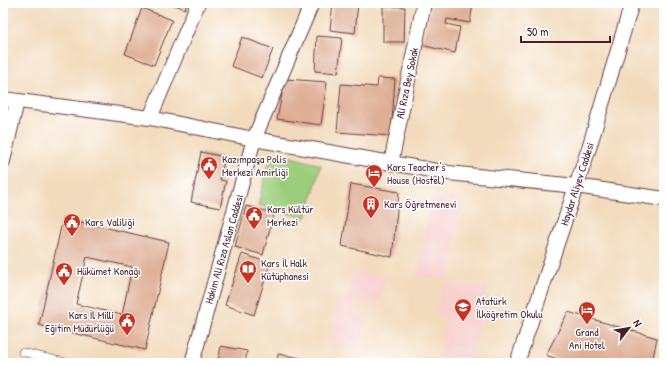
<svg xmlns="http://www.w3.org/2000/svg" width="667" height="366" font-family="'Patrick Hand',sans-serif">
  <rect width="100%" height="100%" fill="#fff"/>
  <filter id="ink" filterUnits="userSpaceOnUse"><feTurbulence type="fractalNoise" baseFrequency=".025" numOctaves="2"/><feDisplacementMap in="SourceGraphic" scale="8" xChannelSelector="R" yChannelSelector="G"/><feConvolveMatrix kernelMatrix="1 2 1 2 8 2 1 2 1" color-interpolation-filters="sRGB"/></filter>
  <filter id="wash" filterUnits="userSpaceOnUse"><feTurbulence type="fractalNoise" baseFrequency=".012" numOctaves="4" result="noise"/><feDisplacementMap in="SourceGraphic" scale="16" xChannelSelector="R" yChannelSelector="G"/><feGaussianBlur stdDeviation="0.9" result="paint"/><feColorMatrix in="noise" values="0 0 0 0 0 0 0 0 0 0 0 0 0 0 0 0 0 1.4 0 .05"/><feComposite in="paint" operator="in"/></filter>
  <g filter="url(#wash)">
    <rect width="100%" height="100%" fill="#f2dbbc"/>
    <!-- built -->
    <g fill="#f7d0cf">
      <path d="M431,195L462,200L450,278L417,277Z"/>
      <path d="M353,271L386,277L378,304L355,301L354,315L367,318L358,347H330L338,302L347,299Z"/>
      <path d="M444,284L488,287L471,363H438L446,318L435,316Z"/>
    </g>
    <!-- green -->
    <path fill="#9ccd7c" stroke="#737654" d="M272,152L321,165L306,218L258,205Z"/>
    <g id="blocks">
      <!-- building -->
      <g fill="#deaf94" fill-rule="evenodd">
        <path d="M170,3H187L185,9Z"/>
        <path d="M333,3H358L355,33L330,30Z"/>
        <path d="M431,3H473L470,23L447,19L446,24L460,27L455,53L421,45L428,21Z"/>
        <path d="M383,6L405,7L404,42H383Z"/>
        <path d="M142,8L172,20L154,65L125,54Z"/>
        <path d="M317,36L342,38L338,73L315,71Z"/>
        <path d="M242,37L273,49L262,78L231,66Z"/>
        <path d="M378,78L395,79L391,136L337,132L341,84L377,87Z"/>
        <path d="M285,79L327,82L321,125L277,119Z"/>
        <path d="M201,152L225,157L220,180L226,181L220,208L191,202Z"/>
        <path d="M351,184L399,192L392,257L342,246Z"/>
        <path d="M246,206L274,213L263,255L235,247Z"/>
        <path d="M63,218L169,242L145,350L39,325ZM87,257L132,267L122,315L76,304Z"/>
        <path d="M242,254L270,263L254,315L225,305Z"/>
        <path d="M568,312L657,338L652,363H568L546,355Z"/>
        <path d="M221,346L247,351L245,363H218Z"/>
        <path d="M278,354L323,362V363H277Z"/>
      </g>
    </g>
  </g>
  <g filter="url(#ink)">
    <use href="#blocks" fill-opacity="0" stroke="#633b41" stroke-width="1"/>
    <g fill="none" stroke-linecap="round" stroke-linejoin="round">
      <!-- lane casing -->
      <g stroke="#633b41" stroke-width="8">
        <path id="lane" d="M22,352L69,363"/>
      </g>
      <!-- street casing -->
      <g stroke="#633b41" stroke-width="16">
        <g id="street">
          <path d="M3,99L150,118L254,139L448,173L576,186L664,199"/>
          <path d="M150,118L198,3"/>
          <path d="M3,161L17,101"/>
          <path d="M391,163L424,3"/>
          <path d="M192,363L254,139L312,3"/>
          <path d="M517,363L589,148L632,3"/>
        </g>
      </g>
      <!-- lane -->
      <use href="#lane" stroke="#fff" stroke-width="7"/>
      <!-- street -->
      <use href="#street" stroke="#fff" stroke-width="14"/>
    </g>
  </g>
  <!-- icons -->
  <defs>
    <g id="civic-pin" transform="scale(0.9)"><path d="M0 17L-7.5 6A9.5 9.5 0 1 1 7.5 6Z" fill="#c8321e" stroke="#fff"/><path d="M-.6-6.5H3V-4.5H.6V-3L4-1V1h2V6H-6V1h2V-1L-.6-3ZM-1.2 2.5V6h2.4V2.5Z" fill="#fff"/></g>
    <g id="hotel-pin" transform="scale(0.9)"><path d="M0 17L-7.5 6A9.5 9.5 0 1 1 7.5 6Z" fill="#c8321e" stroke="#fff"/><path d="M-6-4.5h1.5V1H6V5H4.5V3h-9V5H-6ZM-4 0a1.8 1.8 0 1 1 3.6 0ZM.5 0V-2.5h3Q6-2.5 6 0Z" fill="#fff"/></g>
    <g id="building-pin" transform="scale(0.9)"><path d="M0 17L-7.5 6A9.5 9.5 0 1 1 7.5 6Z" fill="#c8321e" stroke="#fff"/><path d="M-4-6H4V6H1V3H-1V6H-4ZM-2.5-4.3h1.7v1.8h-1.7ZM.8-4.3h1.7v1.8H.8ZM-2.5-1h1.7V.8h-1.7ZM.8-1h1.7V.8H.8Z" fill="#fff"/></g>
    <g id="library-pin" transform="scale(0.9)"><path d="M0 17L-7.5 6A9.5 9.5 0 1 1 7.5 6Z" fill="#c8321e" stroke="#fff"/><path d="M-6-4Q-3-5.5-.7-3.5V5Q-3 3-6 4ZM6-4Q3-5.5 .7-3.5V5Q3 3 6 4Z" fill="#fff"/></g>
    <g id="school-pin" transform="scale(0.9)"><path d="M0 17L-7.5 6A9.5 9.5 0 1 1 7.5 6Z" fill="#c8321e" stroke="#fff"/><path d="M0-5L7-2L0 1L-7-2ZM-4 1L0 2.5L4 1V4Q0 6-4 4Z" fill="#fff"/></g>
  </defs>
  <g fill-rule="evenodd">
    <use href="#civic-pin" x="209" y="165"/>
    <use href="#hotel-pin" x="374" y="173"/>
    <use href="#building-pin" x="371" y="204"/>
    <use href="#civic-pin" x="254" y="215"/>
    <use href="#civic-pin" x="72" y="222"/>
    <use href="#library-pin" x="248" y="269"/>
    <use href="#civic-pin" x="64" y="271"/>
    <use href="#school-pin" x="463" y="307"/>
    <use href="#hotel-pin" x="587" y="310"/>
    <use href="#civic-pin" x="127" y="321"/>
  </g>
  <g text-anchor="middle" stroke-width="3" stroke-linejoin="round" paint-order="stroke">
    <!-- street labels -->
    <g font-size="11" fill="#4a1f2b" stroke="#fff">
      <text transform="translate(407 83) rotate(-78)" y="4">Ali Rıza Bey Sokak</text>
      <text transform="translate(577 184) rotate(-72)" y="4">Haydar Aliyev Caddesi</text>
      <text transform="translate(224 249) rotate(-74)" y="4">Hakim Ali Rıza Aslan Caddesi</text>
    </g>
    <!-- poi labels -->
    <g font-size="11" fill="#4a1f2b" stroke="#fff" text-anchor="start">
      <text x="222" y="163">Kazımpaşa Polis<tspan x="222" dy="13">Merkezi Amirliği</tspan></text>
      <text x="387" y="171">Kars Teacher's<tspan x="387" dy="13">House (Hostel)</tspan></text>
      <text x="384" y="208">Kars Öğretmenevi</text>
      <text x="267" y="213">Kars Kültür<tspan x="267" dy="13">Merkezi</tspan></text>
      <text x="85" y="226">Kars Valiliği</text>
      <text x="261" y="267">Kars İl Halk<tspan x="261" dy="13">Kütüphanesi</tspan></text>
      <text x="77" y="275">Hükümet Konağı</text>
      <text x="476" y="305">Atatürk<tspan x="476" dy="13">İlköğretim Okulu</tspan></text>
      <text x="114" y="319" text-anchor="end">Kars İl Milli<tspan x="114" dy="13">Eğitim Müdürlüğü</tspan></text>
      <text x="587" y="336" text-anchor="middle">Grand<tspan x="587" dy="13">Ani Hotel</tspan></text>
    </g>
  </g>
  <!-- margin -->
  <rect width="667" height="366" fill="none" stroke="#fff" stroke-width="16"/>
  <!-- north arrow -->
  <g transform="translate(629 328) rotate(59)" stroke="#ffffff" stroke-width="3" paint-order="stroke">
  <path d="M0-3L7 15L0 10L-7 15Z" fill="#4a1f2b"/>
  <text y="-6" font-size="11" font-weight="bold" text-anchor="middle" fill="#4a1f2b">N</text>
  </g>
  <!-- scale -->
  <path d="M521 36v6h89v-6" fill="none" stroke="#4a1f2b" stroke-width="2"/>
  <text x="527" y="36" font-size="12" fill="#4a1f2b" stroke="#ffffff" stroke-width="3" paint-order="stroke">50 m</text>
</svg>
